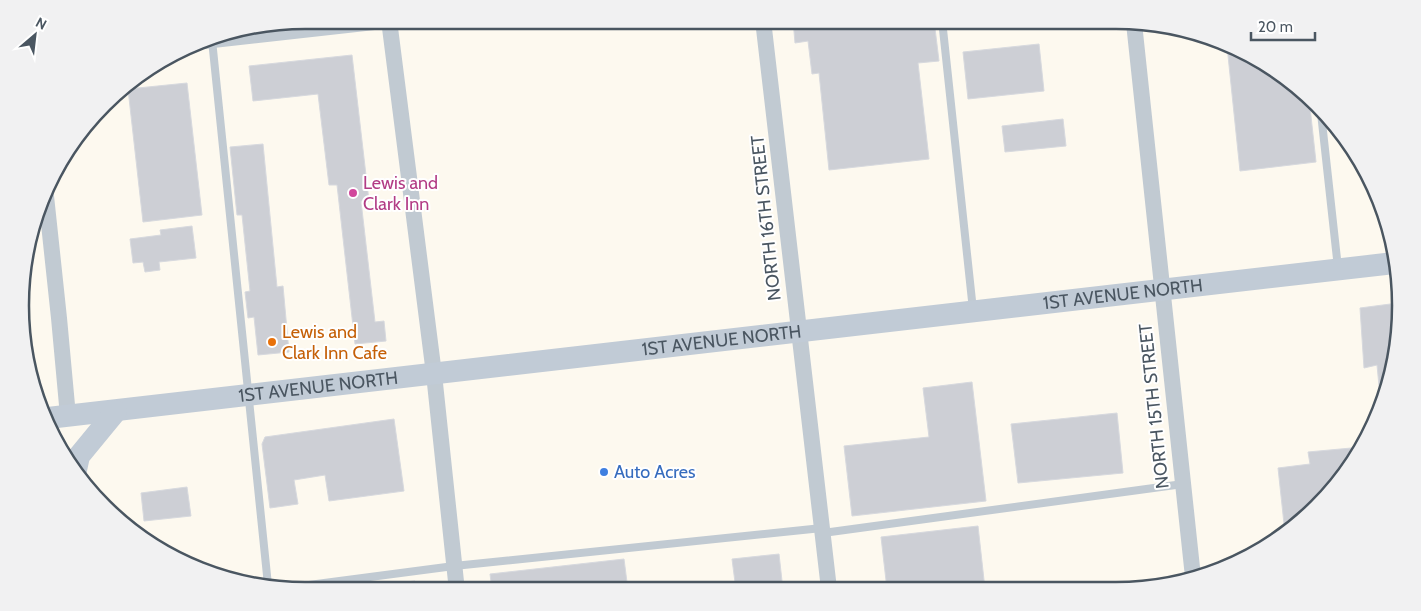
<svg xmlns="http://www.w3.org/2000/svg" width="1421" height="611" font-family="Cabin,sans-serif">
  <rect width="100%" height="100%" fill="#f5f3f3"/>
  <!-- commercial -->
  <path fill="#fdf9ef" d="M306,20H1116L1208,35L1304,91L1372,179L1400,287L1386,398L1353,464L1304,520L1242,562L1153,589L306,591L213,576L117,520L58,448L22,343L25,250L58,163L117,91L213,35Z"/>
  <!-- building -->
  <g fill="#cdcfd5" stroke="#d7d9de">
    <path d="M793,20H934L939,61L918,63L929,159L829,170L819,73L812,74L808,41L795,43Z"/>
    <path d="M1039,44L1044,91L968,99L963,52Z"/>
    <path d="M1227,46L1304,91L1309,98L1316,162L1240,171Z"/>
    <path d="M352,55L369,201H361L375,322L384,321L386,341L355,344L337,185H329L318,94L253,101L249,66Z"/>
    <path d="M187,83L202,215L143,222L128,89Z"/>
    <path d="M1063,119L1066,146L1005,152L1002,126Z"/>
    <path d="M263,144L277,287L283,286L289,352L258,355L254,317L248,318L245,292L250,291L242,215H237L230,147Z"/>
    <path d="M192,226L196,258L159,262L160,270L145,272L143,262L133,263L130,239L161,235L160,230Z"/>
    <path d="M1398,303L1386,398L1381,407L1377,365L1364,368L1360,308Z"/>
    <path d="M972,382L986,501L852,516L844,446L929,437L923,388Z"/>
    <path d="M1117,413L1123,473L1018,483L1011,424Z"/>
    <path d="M394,419L404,491L329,501L325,475L294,480L298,504L270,508L262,444L265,437Z"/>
    <path d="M1362,447L1353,464L1304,520L1285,533L1278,468L1310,464L1308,452Z"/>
    <path d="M187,487L191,516L144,521L141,493Z"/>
    <path d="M978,526L985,589H887L881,537Z"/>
    <path d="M779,554L783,590H736L732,559Z"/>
    <path d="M624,559L628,590H492L490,574Z"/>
    <path d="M415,581L417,591H321Z"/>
  </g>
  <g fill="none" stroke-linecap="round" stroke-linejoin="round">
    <!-- service -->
    <g stroke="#c1cad2" stroke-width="8">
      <path d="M942,20L973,310"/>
      <path d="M212,40L268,585"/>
      <path d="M1321,113L1338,268"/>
      <path d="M823,533L1183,484"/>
      <path d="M286,588L454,566L822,528"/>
    </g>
    <!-- minor -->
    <g stroke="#c1cad2" stroke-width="16">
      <path d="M389,20L434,374L457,591"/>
      <path d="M763,20L829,589"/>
      <path d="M1134,23L1193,577"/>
      <path d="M204,41L392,20"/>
      <path d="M46,196L59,318L68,416"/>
    </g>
    <!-- secondary -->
    <g stroke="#c1cbd6" stroke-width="22">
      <path id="s1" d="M48,418L1394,263"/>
      <path d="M76,470L79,456L116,411"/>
    </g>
  </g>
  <!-- markers -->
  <circle fill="#d1479c" stroke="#fff" stroke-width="2" cx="353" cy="193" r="5"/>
  <circle fill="#e8710a" stroke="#fff" stroke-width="2" cx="272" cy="342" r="5"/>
  <circle fill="#3f7fe0" stroke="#fff" stroke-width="2" cx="604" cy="472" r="5"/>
  <g text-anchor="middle" stroke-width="4" stroke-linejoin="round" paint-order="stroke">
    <!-- hotel labels -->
    <g font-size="18" fill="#b23c85" stroke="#fff" text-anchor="start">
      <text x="363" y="189">Lewis and<tspan x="363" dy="21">Clark Inn</tspan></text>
    </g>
    <!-- street labels -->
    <g font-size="18" fill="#4a5661" stroke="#fff">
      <text transform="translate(766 218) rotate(-96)" y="6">NORTH 16TH STREET</text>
      <text dy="6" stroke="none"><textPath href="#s1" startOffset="1082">1ST AVENUE NORTH</textPath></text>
      <text dy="6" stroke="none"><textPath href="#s1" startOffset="678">1ST AVENUE NORTH</textPath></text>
      <text dy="6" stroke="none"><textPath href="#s1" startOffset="272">1ST AVENUE NORTH</textPath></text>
      <text transform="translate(1154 406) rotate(-96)" y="6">NORTH 15TH STREET</text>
    </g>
    <!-- food labels -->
    <g font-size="18" fill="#c56008" stroke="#fff" text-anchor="start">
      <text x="282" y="338">Lewis and<tspan x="282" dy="21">Clark Inn Cafe</tspan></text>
    </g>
    <!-- shop labels -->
    <g font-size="18" fill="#366cbe" stroke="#fff" text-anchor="start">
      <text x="614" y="478">Auto Acres</text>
    </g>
  </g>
  <!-- crop -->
  <path d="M0 0H1421V611H0ZM305 29H1116A276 276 0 0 1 1392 305V306A276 276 0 0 1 1116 582H305A276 276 0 0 1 29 306V305A276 276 0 0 1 305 29Z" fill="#f1f1f2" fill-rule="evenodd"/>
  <path fill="none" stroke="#4a5661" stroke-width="2.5" d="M305 29H1116A276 276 0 0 1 1392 305V306A276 276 0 0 1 1116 582H305A276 276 0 0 1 29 306V305A276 276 0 0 1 305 29Z"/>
  <!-- north arrow -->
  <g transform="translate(35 35) rotate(28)" stroke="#ffffff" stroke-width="4" paint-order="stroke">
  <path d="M0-4L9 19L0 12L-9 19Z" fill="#4a5661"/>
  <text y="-8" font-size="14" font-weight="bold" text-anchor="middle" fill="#4a5661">N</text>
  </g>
  <!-- scale -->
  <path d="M1251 32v8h64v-8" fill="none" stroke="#4a5661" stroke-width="2.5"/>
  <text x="1258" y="32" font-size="15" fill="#4a5661" stroke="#ffffff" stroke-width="4" paint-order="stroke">20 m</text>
</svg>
